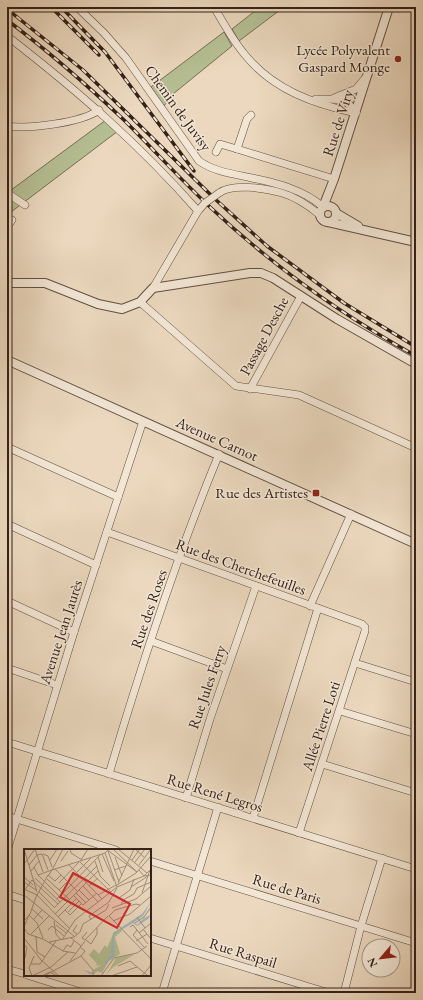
<svg xmlns="http://www.w3.org/2000/svg" width="423" height="1000" font-family="'EB Garamond',serif">
  <rect width="100%" height="100%" fill="#ebd8be"/>
  <filter id="stains"><feTurbulence type="fractalNoise" baseFrequency=".005" numOctaves="4"/><feColorMatrix values="0 0 0 0 .2 0 0 0 0 .09 0 0 0 0 .02 0 0 0 .5 -.17"/></filter>
  <radialGradient id="worn" r=".72"><stop offset=".6" stop-color="#630" stop-opacity="0"/><stop offset="1" stop-color="#630" stop-opacity=".3"/></radialGradient>
  <!-- green -->
  <g fill="#b5bf93" stroke="#747056">
    <path d="M260,7H284L239,41L232,29Z"/>
    <path d="M224,32L232,46L173,94L164,106L151,87Z"/>
    <path d="M106,120L118,131L7,215V193Z"/>
  </g>
  <g fill="none" stroke-linecap="round" stroke-linejoin="round">
    <!-- minor casing -->
    <g stroke="#624f42" stroke-width="8">
      <g id="minor">
        <path d="M77,7L104,33L126,58L199,161C215,172 234,174 252,178C277,183 304,190 323,207"/>
        <path d="M214,7C224,24 233,41 246,56C274,90 314,104 356,113"/>
        <path d="M7,36C78,91 138,143 198,211"/>
        <path d="M334,98L356,89L366,77"/>
        <path d="M316,99C335,101 344,94 356,113"/>
        <path d="M251,115L247,119L237,149L334,179"/>
        <path d="M7,126C29,129 81,123 99,110"/>
        <path d="M216,152L220,144L237,149"/>
        <path d="M7,193L25,205"/>
        <path d="M219,193C232,183 266,188 282,193C296,197 309,206 320,215"/>
        <path d="M7,227L12,220"/>
        <path d="M153,288L198,211L205,203"/>
        <path d="M140,302L236,386L299,395L416,448"/>
        <path d="M250,389L301,296"/>
        <path d="M7,447L118,497"/>
        <path d="M7,524L96,565"/>
        <path d="M107,532L362,624L365,627V631L299,833"/>
        <path d="M7,601L74,632"/>
        <path d="M310,606L351,514"/>
        <path d="M151,641L227,669"/>
        <path d="M355,663L416,682"/>
        <path d="M7,668L57,685"/>
        <path d="M340,711L416,734"/>
        <path d="M7,742L416,869"/>
        <path d="M322,764L416,793"/>
        <path d="M109,774C141,666 176,558 219,454"/>
        <path d="M186,798L210,719L256,586"/>
        <path d="M7,816L116,850"/>
        <path d="M253,818L318,608"/>
        <path d="M7,851L74,632L143,421"/>
        <path d="M150,861L416,943"/>
        <path d="M7,894L25,900"/>
        <path d="M150,938L329,993"/>
        <path d="M7,969L25,974"/>
        <path d="M27,975L84,993"/>
        <path d="M162,993L218,807"/>
        <path d="M344,993L361,926L382,858"/>
      </g>
    </g>
    <!-- tertiary casing -->
    <g stroke="#624f42" stroke-width="10">
      <g id="tertiary">
        <circle cx="328" cy="214" r="8"/>
        <path d="M323,207L334,179L389,7"/>
        <path d="M336,213L358,226"/>
        <path d="M328,222L416,242"/>
        <path d="M7,283H45L98,304L122,309L140,302L153,288L250,273H261L273,278L337,319L416,364"/>
        <path d="M7,360L416,544"/>
      </g>
    </g>
    <!-- minor -->
    <use href="#minor" stroke="#f2e6d5" stroke-width="7"/>
    <!-- tertiary -->
    <use href="#tertiary" stroke="#f2e6d5" stroke-width="8"/>
    <!-- rail casing -->
    <g stroke="#342119" stroke-width="3.5">
      <g id="rail">
        <path d="M51,7L99,55"/>
        <path d="M61,7L105,52L194,171"/>
        <path d="M7,9L83,70L215,199L267,246L344,303L416,347"/>
        <path d="M7,20C48,51 87,85 124,120C153,149 181,180 211,208C273,266 342,315 416,356"/>
      </g>
    </g>
    <!-- rail -->
    <use href="#rail" stroke="#f2e6d5" stroke-width="2" stroke-dasharray="6" stroke-linecap="butt"/>
    <!-- minor-bridge casing -->
    <g stroke="#624f42" stroke-width="8" stroke-linecap="butt">
      <path id="minor-bridge" d="M205,203L219,193"/>
    </g>
    <!-- minor-bridge -->
    <use href="#minor-bridge" stroke="#f2e6d5" stroke-width="7"/>
  </g>
  <!-- markers -->
  <g fill="#8f2418" stroke="#f2e6d5" stroke-width="1.5">
    <circle cx="398" cy="59" r="4"/>
    <rect x="312" y="489" width="8" height="8" rx="2"/>
  </g>
  <g text-anchor="middle" stroke-width="3" stroke-linejoin="round" paint-order="stroke">
    <!-- poi labels -->
    <g font-size="15" fill="#342119" stroke="#f2e6d5" text-anchor="end">
      <text x="390" y="55">Lycée Polyvalent<tspan x="390" dy="17">Gaspard Monge</tspan></text>
      <text x="308" y="498">Rue des Artistes</text>
    </g>
    <!-- street labels -->
    <g font-size="15" fill="#342119" stroke="#f2e6d5">
      <text transform="translate(178 108) rotate(54)" y="5">Chemin de Juvisy</text>
      <text transform="translate(338 123) rotate(-72)" y="5">Rue de Viry</text>
      <text transform="translate(264 336) rotate(-62)" y="5">Passage Desche</text>
      <text transform="translate(217 439) rotate(24)" y="5">Avenue Carnot</text>
      <text transform="translate(241 567) rotate(20)" y="5">Rue des Cherchefeuilles</text>
      <text transform="translate(149 609) rotate(-71)" y="5">Rue des Roses</text>
      <text transform="translate(61 632) rotate(-72)" y="5">Avenue Jean Jaurès</text>
      <text transform="translate(207 687) rotate(-71)" y="5">Rue Jules Ferry</text>
      <text transform="translate(321 726) rotate(-72)" y="5">Allée Pierre Loti</text>
      <text transform="translate(215 793) rotate(17)" y="5">Rue René Legros</text>
      <text transform="translate(287 889) rotate(17)" y="5">Rue de Paris</text>
      <text transform="translate(243 953) rotate(17)" y="5">Rue Raspail</text>
    </g>
  </g>
  <!-- overview -->
  <g transform="translate(24 849)">
    <rect width="127" height="127" fill="#ebd8be"/>
    <path d="M96,80L98,82L91,88L96,105L85,112L78,124L73,122L70,125L69,121L77,116L71,117L73,115L65,106L70,100L75,105L81,96L83,99L90,83ZM111,105L88,119L82,126L92,109Z" fill="#b5bf93"/>
    <path d="M127,53L119,67L110,73L113,76L120,69L127,66L124,70L113,77L109,74L90,85L87,108L79,118L69,125H66L60,121L44,127L60,121L69,124L78,118L86,108L89,84L118,65Z" fill="#9db7bc"/>
    <path fill="none" stroke="#9db7bc" stroke-width="2" d="M81,114L89,107V88"/>
    <path fill="none" stroke="#a28f7c" stroke-width="1" d="M0,0L13,43M11,0L19,23M46,0L47,4L58,11M82,0L113,23M89,0L113,23M94,0L123,24M111,0L121,9M84,2L95,33M81,4L93,38M18,5L24,21M19,5L24,7L28,18M78,5L90,32M74,8L79,23M91,8L98,27M26,11L33,0M57,11L64,0M108,11L116,0M37,12L44,2M71,12L76,27L86,37M56,13L87,43M111,13L121,0M0,15L11,0M5,16L13,6L18,5M45,16L78,50M115,16L127,0M10,18L14,26L35,47L33,50M31,20L53,42M28,21L39,0M90,21L102,17M115,21L120,27L127,26M7,22L15,12M14,26L28,21M24,26L31,32L37,26M24,27L28,21L81,4L85,0M0,28L9,36M11,29L36,53M23,30L45,50M0,33L12,41M35,34L55,13M94,34L110,0M93,36L112,24L127,7M59,37L74,53M65,37L74,29M107,38L124,27M0,40L13,46L45,79M35,41L67,9M55,41L65,51M0,42L8,31L34,55M15,43L31,59M39,44L76,6M52,44L62,54M118,44L126,21M0,46L10,54M13,46L24,26M49,46L59,56L73,44M74,46L92,36M95,49L106,41L110,30M85,53L93,39M10,54L51,88M97,56L99,51L110,45L113,39L127,33M31,58L73,17M88,59L112,50L127,37M8,60L19,70M41,61L46,66L57,55M43,64L55,52M31,65L74,22M5,66L13,74L19,89M85,67L127,110M85,67L91,61L112,55L116,56M34,68L52,50M113,68L121,79M10,70L18,61M67,71L65,67L85,53M0,72L6,65L13,45M30,72L32,85L37,91M89,72L106,65L127,47M111,74L120,68L127,58M32,76L42,84M53,76L49,82L53,85M0,78L5,66M106,78L109,76L124,95M0,79L4,85L19,90M119,80L127,90M24,81L28,77L40,87M113,81L109,86L121,99M56,83L59,75L82,61L85,55M63,83L58,89L61,91L84,67M115,84L127,74M7,85L25,67M12,87L13,103L21,108M0,89L17,111L35,127M47,89L57,97M19,90L39,102L51,104M38,91L51,71L93,38L120,27L127,20M62,91L67,95L73,85V79M112,92L123,85M25,93L50,88L56,83M0,96L3,98L1,109M39,102L43,96L47,98L50,92M57,107L69,121V127M46,112L61,92M106,112L124,127M7,115H16L32,92M94,117L106,112M8,127L27,118L44,103M8,127L5,119L10,107M18,127L26,123L33,127M20,127L57,107L61,102L56,98M77,127L90,109L113,104L123,97M87,127L113,118M118,127L127,116"/>
    <path fill="#d62828" fill-opacity="0.15" stroke="#d62828" stroke-width="2" d="M49,24L106,55L93,79L36,48Z"/>
    <rect width="127" height="127" fill="none" stroke="#342119" stroke-width="2"/>
  </g>
  <!-- margin -->
  <rect width="423" height="1000" fill="none" stroke="#ebd8be" stroke-width="24"/>
  <rect x="8" y="8" width="407" height="984" fill="none" stroke="#342119" stroke-width="2"/>
  <rect x="12" y="12" width="399" height="976" fill="none" stroke="#342119"/>
  <!-- north arrow -->
  <g transform="translate(381 958) rotate(242)"><circle r="19" fill="#f2e6d5" stroke="#a6978a"/>
  <path d="M0-3L7 15L0 10L-7 15Z" fill="#8f2418"/>
  <text y="-6" font-size="11" font-weight="bold" text-anchor="middle" fill="#342119">N</text>
  </g>
  <rect width="100%" height="100%" filter="url(#stains)"/>
  <rect width="100%" height="100%" fill="url(#worn)"/>
</svg>
